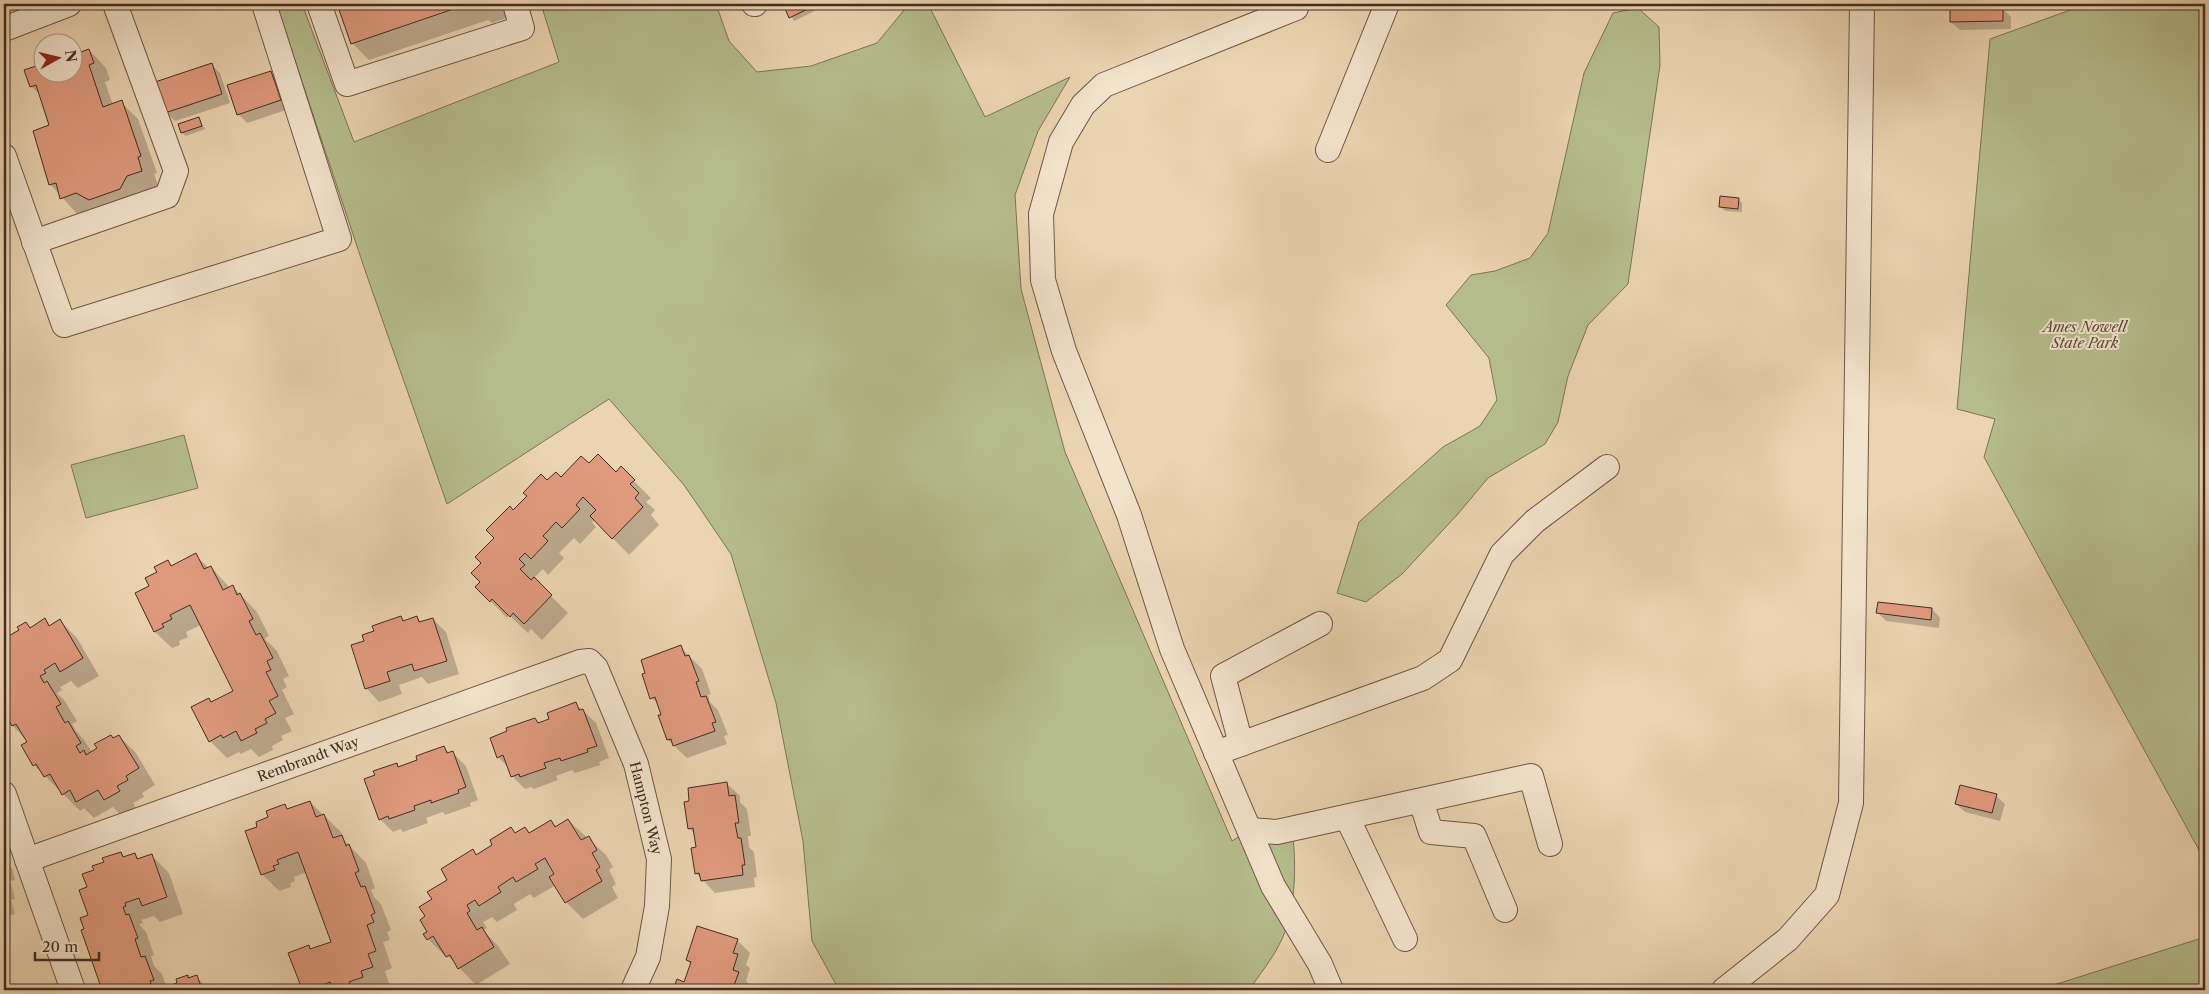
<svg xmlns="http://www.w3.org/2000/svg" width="2209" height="994" font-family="'Libre Caslon Text',serif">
  <rect width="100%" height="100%" fill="#ebd4b1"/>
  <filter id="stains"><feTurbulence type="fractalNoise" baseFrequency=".004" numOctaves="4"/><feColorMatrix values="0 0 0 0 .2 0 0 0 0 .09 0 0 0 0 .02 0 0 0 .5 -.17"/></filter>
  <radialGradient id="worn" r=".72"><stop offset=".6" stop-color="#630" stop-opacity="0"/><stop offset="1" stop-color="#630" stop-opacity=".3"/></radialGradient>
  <!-- green -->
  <g fill="#b6bd8d" stroke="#7d7458">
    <path d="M276,4H302L354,142L559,62L541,4H716L729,41L757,72L811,66L877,43L909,4H928L985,117L1070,77L1038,131L1015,195L1021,289L1065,452L1232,841L1240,836L1292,831C1297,864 1296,914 1279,945C1271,961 1259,975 1249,990H839L812,941L803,841L776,703L731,554L684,485L609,399L447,504L367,276Z"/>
    <path d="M2087,4H2205V861L1984,457L1995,419L1957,409L1990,39Z"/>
    <path d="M1638,8L1659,27L1660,65L1628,284L1588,325L1568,376L1558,422L1545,444L1488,478L1457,515L1402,574L1366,602L1337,593L1359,522L1443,447L1480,426L1497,400L1489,358L1446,305L1471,275L1495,271L1530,258L1548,233L1584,73L1613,13Z"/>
    <path d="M184,435L198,488L86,518L71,465Z"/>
    <path d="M2205,937V990H2038Z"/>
  </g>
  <!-- shadow -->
  <g fill="#0003">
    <path d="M338,4H512V16L492,23L488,20L369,60L352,43Z"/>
    <path d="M784,4H814L817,10L794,21Z"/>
    <path d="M2003,9L2011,17V29L1960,30L1951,22Z"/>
    <path d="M72,45L81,53L89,50L106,68L110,80L105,82L113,105L121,102L138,119L157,173L154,174L159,188L79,216L50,184L51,126L40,95L32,87L26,71L41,66L37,54L42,52V72H72Z"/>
    <path d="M212,65L220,73L230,103L175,121L166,113Z"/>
    <path d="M271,72L279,81L289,109L247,123L238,114Z"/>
    <path d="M199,118L205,129L186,136L182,133Z"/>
    <path d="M1738,199L1742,203V212L1725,211L1721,207Z"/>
    <path d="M589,465L616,473L621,468L651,498L646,502L655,510L651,515L659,525L629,555L595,520L592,522L596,527L580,544L574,538L559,553L564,558L548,575L543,569L535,577L541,583L539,584L568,613L542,640L531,629L528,633L509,615L507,618L477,587L482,582L483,563L496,538L513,511L547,482L561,479Z"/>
    <path d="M195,555L209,568L211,567L230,588L233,587L257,612L269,636L265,638L266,640L277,651L289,676L283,679L287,687L282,690L294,714L285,718L292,731L281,736L283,740L272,746L273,750L259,757L251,749L241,754L239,752L227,758L210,741L209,699L213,703L234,692L201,625L186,632L188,637L179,641L180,645L172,648L155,632L137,593L151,586L158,573L168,562L172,566Z"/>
    <path d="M1932,609L1940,618L1939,628L1886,621L1878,613Z"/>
    <path d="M401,617L406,622L417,618L422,623L433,619L446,632L459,674L428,684L422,677L399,685L402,694L379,702L367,689L353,646L366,642L375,632Z"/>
    <path d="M45,620L51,626L60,621L77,638L99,676L78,688L71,681L60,687L62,690L57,693L64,700L77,721L72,724L76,731L84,740L92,752L119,736L136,753L155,785L142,793L144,797L133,803L136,808L122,816L113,807L94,818L84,808L80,811L34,765L28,742L13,726L4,709V702L6,701L4,690L11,686L4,674V645L26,623L31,628Z"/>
    <path d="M680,647L702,669L711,694L708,695L710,702L718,710L728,735L724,736L727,744L687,758L668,740L659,706L652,698L643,675Z"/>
    <path d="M576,704L596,723L609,758L599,762L600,765L575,773L572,770L556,776L558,780L534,789L531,787L525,789L512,776L509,768L498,757L535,719L539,723L551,719Z"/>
    <path d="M444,747L450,754L453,753L466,766L478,800L470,803L471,806L445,815L443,812L426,818L428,823L403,832L401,829L393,832L380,819L376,776L396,764L400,768Z"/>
    <path d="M727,784L740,796V802L747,809L751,836H748L749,847L754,852L757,877L754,878L755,887L715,893L696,873L697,848L695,834L689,828Z"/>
    <path d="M1996,796L2005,804L2000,821L1965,812L1956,804Z"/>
    <path d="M310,802L341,832L343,839L366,863L375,888L371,890L374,897L381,904L391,930L387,932L390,940L383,942L392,968L385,971L389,984L377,988L378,990H304L303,989L308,946L312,950L333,942L307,872L294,877L295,881L290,884L291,887L279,891L262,874L259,828L284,805L289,810Z"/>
    <path d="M568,820L606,855L613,867L609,870L616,884L612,887L618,898L583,919L566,902L556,885L534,898L530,894L514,904L517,910L497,922L492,917L483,922L487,928L483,930L498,946L510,964L476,985L447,955L445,956L428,939L427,917L434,900L473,851L477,856L494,845L511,828L516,834L525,828L531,834L551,821L557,827Z"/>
    <path d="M121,853L125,858L135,855L140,860L152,856L169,873L183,914L160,922L154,916L141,920L143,923L139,924L146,932L154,955L151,956L154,966L162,974L167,988L179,984L187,976L190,979L196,977L210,990H103L83,931L86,930L90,916L89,888L95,871Z"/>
    <path d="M4,860L12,868L15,880L10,881L15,899L11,900L15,914L4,917Z"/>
    <path d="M737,940L750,953L746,965L750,968L746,981L751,986L749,990H678L675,987L685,983L691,964L687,960Z"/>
  </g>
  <!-- building -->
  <g fill="#df9a7e" stroke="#442c22">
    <path d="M337,4H468L351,44Z"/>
    <path d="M783,4H812L814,6L789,18Z"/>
    <path d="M2003,7V21L1950,22V9Z"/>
    <path d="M72,46L75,54L89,49L94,63L89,65L103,107L122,100L141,156L138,157L142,171L127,176L120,189L89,200L76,193L60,199L56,183L49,185L33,131L49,125L36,85L30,87L24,70L39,65L36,53L42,51V72H72Z"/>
    <path d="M212,63L222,94L165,113L155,82Z"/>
    <path d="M271,71L281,100L237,115L227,85Z"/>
    <path d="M199,117L202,126L181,133L178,124Z"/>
    <path d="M1720,196L1739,198L1738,209L1719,207Z"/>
    <path d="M598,454L616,472L621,466L635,480L630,484L639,493L635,498L643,507L612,539L590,516L596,510L583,497L576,505L580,509L562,528L556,522L543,536L548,541L531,559L525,553L519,559L525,565L520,569L531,580L534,577L552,595L524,624L513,613L510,617L492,599L490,602L475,587L480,582L471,573L481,563L475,557L494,538L486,530L510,506L513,510L527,496L523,493L541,474L547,480L556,472L561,477L581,456L589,463Z"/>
    <path d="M196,553L204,569L211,566L223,590L233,585L237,595L240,593L253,619L249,621L256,635L260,633L273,658L267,661L271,670L266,672L278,696L269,701L276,713L265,719L267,723L255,729L257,733L241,741L236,731L223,738L221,735L209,742L191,707L209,698L211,702L233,691L190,605L170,615L172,619L162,624L164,627L154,632L135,593L149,586L145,578L157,572L154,567L168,560L171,566Z"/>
    <path d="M1878,602L1932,608L1931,620L1876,613Z"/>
    <path d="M401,616L403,621L417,616L419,622L433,618L447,661L414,671L412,664L387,672L390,681L365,689L351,645L364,641L362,635L374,631L372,626Z"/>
    <path d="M45,618L49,626L60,619L83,658L60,672L55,663L44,670L46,673L40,676L44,683L47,681L61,704L56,707L65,723L68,721L81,743L76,746L80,753L84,750L86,755L97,748L94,744L111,735L113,738L119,735L139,768L126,776L128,780L117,786L120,791L104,800L98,790L76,802L70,790L62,795L50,774L44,777L36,764L33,766L21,745L27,742L16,724L12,726L4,712V689L9,686L4,677V644L7,642L5,638L19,630L17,627L26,622L30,628Z"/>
    <path d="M681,645L685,656L689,655L699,681L696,682L701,697L706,696L716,722L712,723L715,731L673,746L671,739L667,740L658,715H661L655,697L650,699L642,674L645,673L641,660Z"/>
    <path d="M576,702L579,710L583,709L597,746L587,749L588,752L561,761L560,758L544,763L546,768L520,777L519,774L511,777L503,755L497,758L490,738L507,731L506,728L535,718L538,723L549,719L547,713Z"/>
    <path d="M444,746L447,753L453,751L466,787L458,790L459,793L431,803V800L414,806L415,810L389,819L388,816L379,820L364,779L375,775L373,771L397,763L398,767L417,760L416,756Z"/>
    <path d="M727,782L729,796L735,795L739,823H735L738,838H741L745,865H742L743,875L701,881L699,873L695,874L691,848L696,847L693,828L688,829L684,802L689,801L688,788Z"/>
    <path d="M1960,785L1997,794L1992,813L1955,804Z"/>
    <path d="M310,801L316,817L324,814L333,838L342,835L346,846L349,844L359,871L355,873L361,887L365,886L375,913L371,915L374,922L367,925L376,951L368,954L373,967L361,971L363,977L349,982L351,986L338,990H333L330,982L317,987L316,984L302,989L288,953L309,945L310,949L331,942L298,852L277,860L279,864L273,866L275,870L261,875L245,831L257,827L256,822L268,817L266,811L285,804L287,809Z"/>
    <path d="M568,819L581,840L589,836L597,850L592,853L600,867L596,870L602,881L565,903L549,877L554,874L545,858L535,864L538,869L516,882L513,877L498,887L501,892L479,906L475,900L467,905L470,911L467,913L477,930L482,927L494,947L458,969L450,955L446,957L433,936L427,940L423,934L427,932L420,920L425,916L419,907L432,899L427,892L447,880L441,869L473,849L476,855L492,845L490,840L511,827L515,833L525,827L529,833L551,820L555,827Z"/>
    <path d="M121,852L123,857L135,853L137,859L152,854L167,897L142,906L139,898L125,903L126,906L123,907L126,915L129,914L138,938L135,939L141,957L145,956L154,980L150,981L152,987L156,986L158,990L177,983L176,979L188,975V978L197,975L202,990H102L81,930L84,929L80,918L88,915L79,890L87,887L82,874L94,870L92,866L104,862L102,858Z"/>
    <path d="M697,926L738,939L733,953L738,954L733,970L739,972L733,988L726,986L724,990H678L674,987L677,979L684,982L691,962L686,960Z"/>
  </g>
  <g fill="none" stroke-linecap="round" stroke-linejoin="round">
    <!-- minor casing -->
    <g stroke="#6e5646" stroke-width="26">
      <g id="minor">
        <path d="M319,4L347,84L522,28L515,4"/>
        <path d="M754,4H755"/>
        <path d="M1297,4L1296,8L1104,85L1083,105L1061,142L1041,214L1043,280L1064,351L1129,515L1172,649L1273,886L1320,964L1331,990"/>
        <path d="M4,29L69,4"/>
        <path d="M1328,150L1387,4"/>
        <path d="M4,156L64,325L339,239L264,4"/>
        <path d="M34,242L167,196L176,171L115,4"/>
        <path d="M1241,744L1223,676L1320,624"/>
        <path d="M1216,753L1423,678L1450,660L1502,554L1535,521L1607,467"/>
        <path d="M4,794L73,990"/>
        <path d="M1421,801L1431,832L1474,836L1505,910"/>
        <path d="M1347,817L1405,939"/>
        <path d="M1249,830L1277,832L1531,776L1550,844"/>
        <path d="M27,860L580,662L589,661L596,668L636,764L659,859L657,906L648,957L633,990"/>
        <path d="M1724,990L1788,939L1827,895L1851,803L1862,4"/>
      </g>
    </g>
    <!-- minor -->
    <use href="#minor" stroke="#f2e3cc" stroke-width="24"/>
  </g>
  <g text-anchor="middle" stroke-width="4" stroke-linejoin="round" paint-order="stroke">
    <!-- park labels -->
    <g font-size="14" font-style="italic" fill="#5b4937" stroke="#f2e3cc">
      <text x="2085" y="332">Ames Nowell<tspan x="2085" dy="16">State Park</tspan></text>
    </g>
    <!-- street labels -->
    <g font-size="14" fill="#442c22" stroke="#f2e3cc">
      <text transform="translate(308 759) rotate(-20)" y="5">Rembrandt Way</text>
      <text transform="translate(646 808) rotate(76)" y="5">Hampton Way</text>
    </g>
  </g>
  <!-- margin -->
  <rect width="2209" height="994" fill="none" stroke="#ebd4b1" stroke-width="20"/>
  <rect x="5" y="5" width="2199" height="984" fill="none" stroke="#442c22" stroke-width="2.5"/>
  <rect x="10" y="10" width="2189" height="974" fill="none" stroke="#442c22"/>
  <!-- north arrow -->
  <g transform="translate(58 58) rotate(82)"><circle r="24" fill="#f2e3cc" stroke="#ac9a88"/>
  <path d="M0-4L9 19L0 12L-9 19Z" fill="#8f2418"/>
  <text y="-8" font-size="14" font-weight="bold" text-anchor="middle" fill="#442c22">N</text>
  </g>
  <!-- scale -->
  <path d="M35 952v8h64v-8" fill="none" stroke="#442c22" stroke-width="2.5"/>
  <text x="42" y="952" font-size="15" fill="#442c22" stroke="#f2e3cc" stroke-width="4" paint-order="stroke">20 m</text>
  <rect width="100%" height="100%" filter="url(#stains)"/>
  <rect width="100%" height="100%" fill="url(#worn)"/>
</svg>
